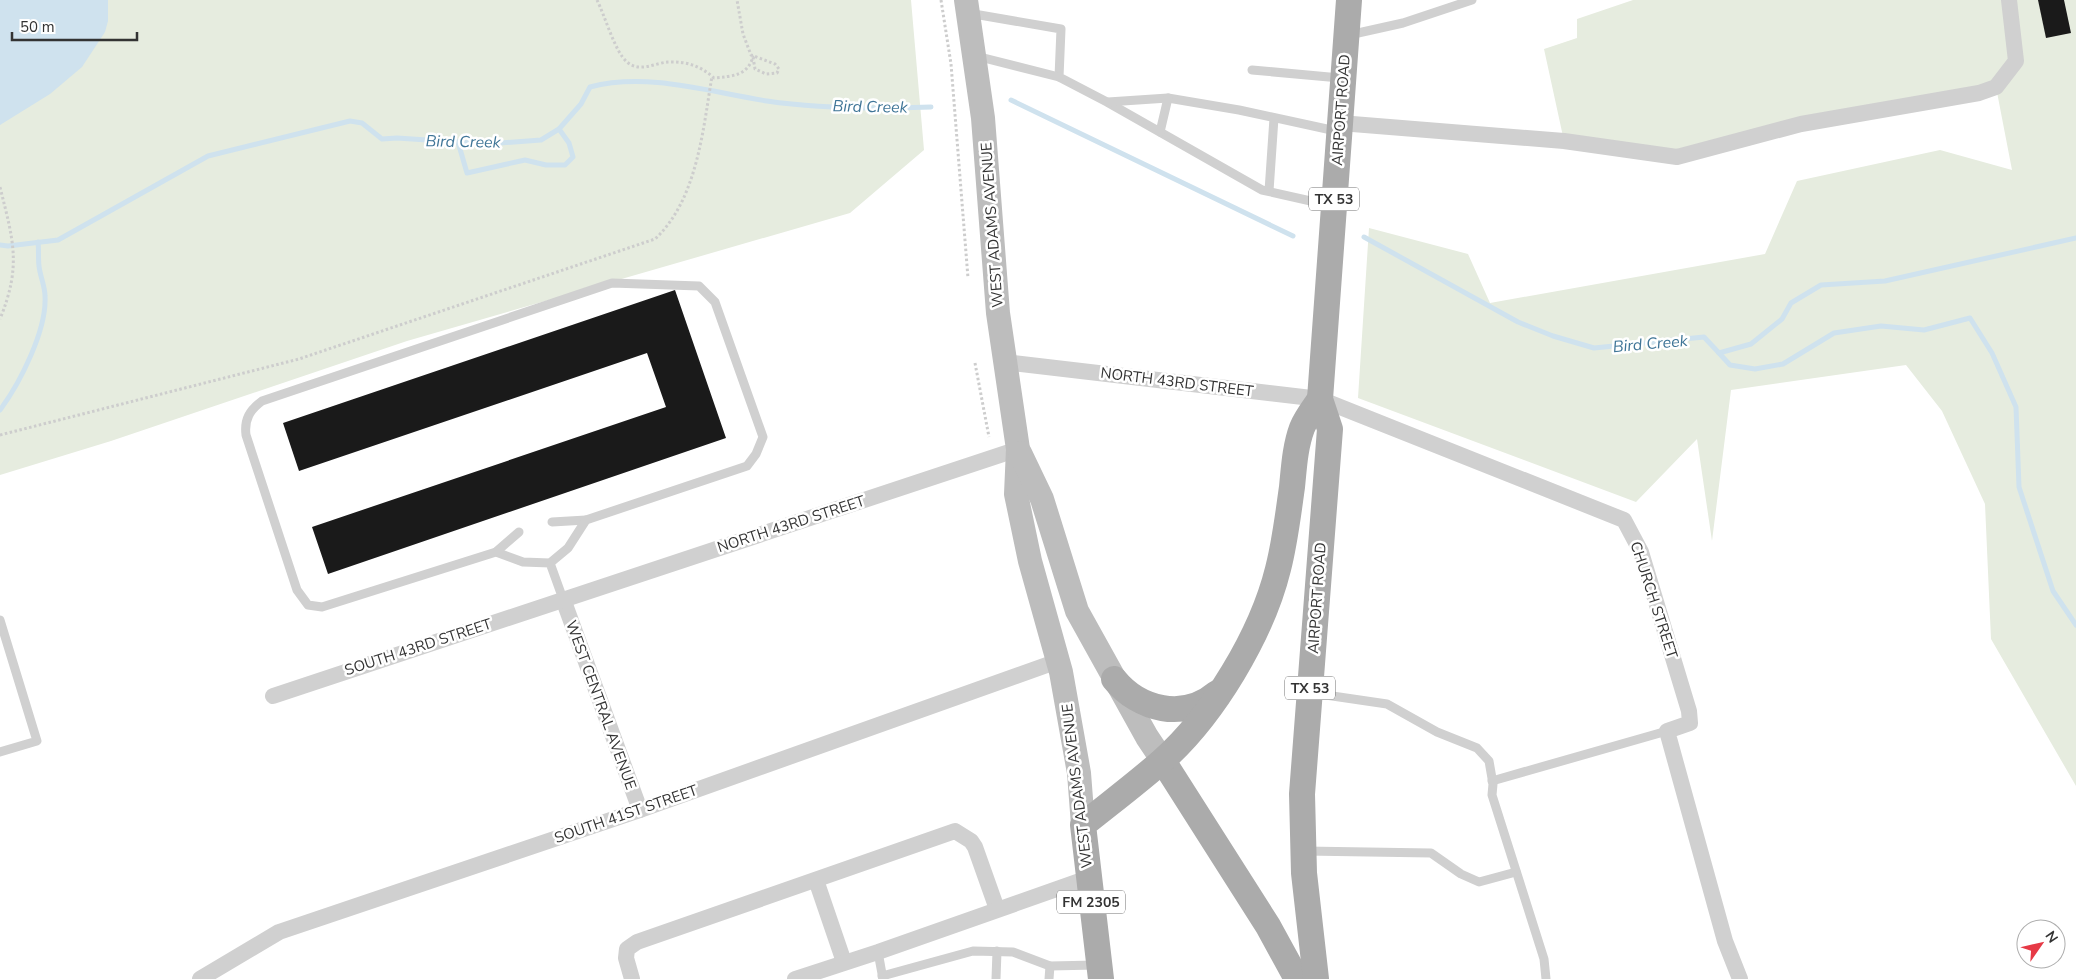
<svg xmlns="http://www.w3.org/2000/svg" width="2076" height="979" font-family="'Nunito Sans',sans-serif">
  <rect width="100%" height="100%" fill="#fff"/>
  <!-- green -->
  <g fill="#e6ecdf">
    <path d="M0,0H911L924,150L850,213L407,341L111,441L0,475Z"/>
    <path d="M1633,0H2076V786L1991,639L1985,504L1942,411L1906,365L1731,390L1712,541L1697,439L1636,502L1358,398L1369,228L1468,254L1490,303L1765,254L1797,181L1940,150L2012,170L1996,87L1677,157L1564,141L1544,49L1577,38V19Z"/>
  </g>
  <!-- water -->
  <path fill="#cfe2ee" d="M0,0H108V21L105,32L82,67L50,94L0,125Z"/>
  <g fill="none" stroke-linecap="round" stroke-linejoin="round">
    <!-- stream -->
    <g stroke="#cfe2ee" stroke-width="5">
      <path d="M1011,100L1293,236"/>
      <path d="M458,142L467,173L525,160L546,165H565L573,157L569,143L559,129"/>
      <path d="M1364,237L1518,322L1553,336L1594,348L1704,337L1719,353L1751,344L1782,319L1791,303L1821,285L1885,281L2076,238"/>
      <path d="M0,245L8,246L58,240L208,156L350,121L362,123L382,139L397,138L487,144L541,140L559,129L581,104L590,87C648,72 709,92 767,101C821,109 876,109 931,107"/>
      <path d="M1719,353L1730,365L1755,369L1783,364L1834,333L1881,326L1924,330L1970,318L1992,353L2016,407L2019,487L2053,591L2076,625"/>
      <path d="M0,410C20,383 47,330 45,296C45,286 40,276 39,266C38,258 39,250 38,242"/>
    </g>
  </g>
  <!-- building -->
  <g fill="#1a1a1a">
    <path d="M2038,0H2064L2071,33L2046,38Z"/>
    <path d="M675,290L726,438L328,574L312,527L666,407L647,353L299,471L283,423Z"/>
  </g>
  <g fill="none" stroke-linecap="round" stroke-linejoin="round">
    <!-- path -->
    <g stroke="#cdcdcd" stroke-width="3" stroke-dasharray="2.5 2.5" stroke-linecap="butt">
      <path d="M597,0C605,16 615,52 627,62C639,73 655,63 668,62C686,61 701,66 714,78C733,76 747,76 753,57L755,69L766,74L777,73L779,69L775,64L751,55L743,34L737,0"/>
      <path d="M941,0L951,64L968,278"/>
      <path d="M0,187C13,240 22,265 0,319"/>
      <path d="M975,363L989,437"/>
      <path d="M0,435L299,359L655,239C697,200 703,130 712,76"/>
    </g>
    <!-- lane -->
    <g stroke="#d0d0d0" stroke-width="9">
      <path d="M968,13L1061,29L1059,77L1107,102L1262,190L1333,206"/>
      <path d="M1349,35L1403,23L1472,0"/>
      <path d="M976,56L1059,77"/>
      <path d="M1252,70L1340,78"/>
      <path d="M1108,102L1168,98L1239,110L1336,131"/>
      <path d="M1160,132L1168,98"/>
      <path d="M1269,191L1274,118"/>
      <path d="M552,522L586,520"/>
      <path d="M496,552L519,532"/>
      <path d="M550,563L523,562L496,552L322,607L308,605L297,590L246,435C244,419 250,410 262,401L612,283L699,286L715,302L763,437L756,454L747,466L586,520L568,548L550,563L563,599"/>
      <path d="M0,620L37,741L0,752"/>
      <path d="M1312,693L1387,704L1437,732L1477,748L1489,761L1493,784L1492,795L1544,959L1546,979"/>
      <path d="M1492,781L1667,731"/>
      <path d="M1305,851L1431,853L1461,874L1479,882L1516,872"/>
      <path d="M878,952L883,979"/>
      <path d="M882,976L973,951L1013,952L1050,966L1096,965"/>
      <path d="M996,979L997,951"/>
      <path d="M1049,979L1050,966"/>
    </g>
    <!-- street -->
    <g stroke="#d0d0d0" stroke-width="16">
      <path d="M1340,123L1564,141L1677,157L1801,124L1979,93L1996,87L2016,61L2009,0"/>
      <path d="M1004,362L1320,399L1624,520L1641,552L1689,711L1690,723L1667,731L1725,941L1740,979"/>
      <path d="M563,599L640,810"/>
      <path d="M273,696L1018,449"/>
      <path d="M816,880L844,962"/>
      <path d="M200,979L279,932L640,810L1058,661"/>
      <path d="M632,979L626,958L627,949L637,942L955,831L971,841L975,847L997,909"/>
      <path d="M795,979L878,952L1088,878"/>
    </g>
    <!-- secondary -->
    <g stroke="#bdbdbd" stroke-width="24">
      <path d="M966,0L983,118L998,313L1018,449L1016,494L1030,561L1061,672L1079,773L1083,825"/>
      <path d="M1020,453L1042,499L1077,611L1147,737L1163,761"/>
    </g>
    <!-- primary -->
    <g stroke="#ababab" stroke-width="26">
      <path d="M1114,679C1139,710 1184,721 1217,693"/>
      <path d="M1163,761L1268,926L1297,979"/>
      <path d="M1101,979L1083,825C1109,804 1137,783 1162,761C1213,716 1262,634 1278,569C1285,542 1288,515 1292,487C1294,467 1295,447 1302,428C1306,418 1314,408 1320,399"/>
      <path d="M1316,979L1304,873L1302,794L1330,429L1320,399L1349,0"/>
    </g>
  </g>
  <g text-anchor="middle" stroke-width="5" stroke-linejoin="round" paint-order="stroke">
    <!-- shield labels -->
    <g fill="#fff" stroke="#707070" stroke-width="1">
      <rect x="1309" y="187.5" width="50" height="23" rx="4"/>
      <rect x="1285" y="676.5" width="50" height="23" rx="4"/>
      <rect x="1057" y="890.5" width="68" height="23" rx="4"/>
    </g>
    <g font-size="14" font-weight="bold" fill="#333">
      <text x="1334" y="204">TX 53</text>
      <text x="1310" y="693">TX 53</text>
      <text x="1091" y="907">FM 2305</text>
    </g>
    <!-- street labels -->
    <g font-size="15" fill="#333" stroke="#fff">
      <text transform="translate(1341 110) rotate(-86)" y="5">AIRPORT ROAD</text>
      <text transform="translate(992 225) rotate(-94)" y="5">WEST ADAMS AVENUE</text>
      <text transform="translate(1177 382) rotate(7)" y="5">NORTH 43RD STREET</text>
      <text transform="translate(791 524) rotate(-18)" y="5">NORTH 43RD STREET</text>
      <text transform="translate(1317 598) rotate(-86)" y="5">AIRPORT ROAD</text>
      <text transform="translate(1654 600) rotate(72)" y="5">CHURCH STREET</text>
      <text transform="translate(418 647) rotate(-18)" y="5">SOUTH 43RD STREET</text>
      <text transform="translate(601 705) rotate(70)" y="5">WEST CENTRAL AVENUE</text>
      <text transform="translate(1077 786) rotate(-97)" y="5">WEST ADAMS AVENUE</text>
      <text transform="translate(626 814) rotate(-19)" y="5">SOUTH 41ST STREET</text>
    </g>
    <!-- water labels -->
    <g font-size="16" font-style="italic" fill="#3f7597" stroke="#fff">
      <text transform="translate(870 106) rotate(1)" y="6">Bird Creek</text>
      <text transform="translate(463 141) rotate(1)" y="6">Bird Creek</text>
      <text transform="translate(1650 343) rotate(-5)" y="6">Bird Creek</text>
    </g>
  </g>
  <!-- north arrow -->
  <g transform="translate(2041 944) rotate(56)"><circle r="24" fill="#ffffff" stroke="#adadad"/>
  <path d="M0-4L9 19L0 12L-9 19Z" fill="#e63946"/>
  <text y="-8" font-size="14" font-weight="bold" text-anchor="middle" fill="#333333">N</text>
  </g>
  <!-- scale -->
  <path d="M12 32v8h125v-8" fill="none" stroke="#333333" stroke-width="2.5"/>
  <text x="20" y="32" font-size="15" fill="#333333" stroke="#ffffff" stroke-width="4" paint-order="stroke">50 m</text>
</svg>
